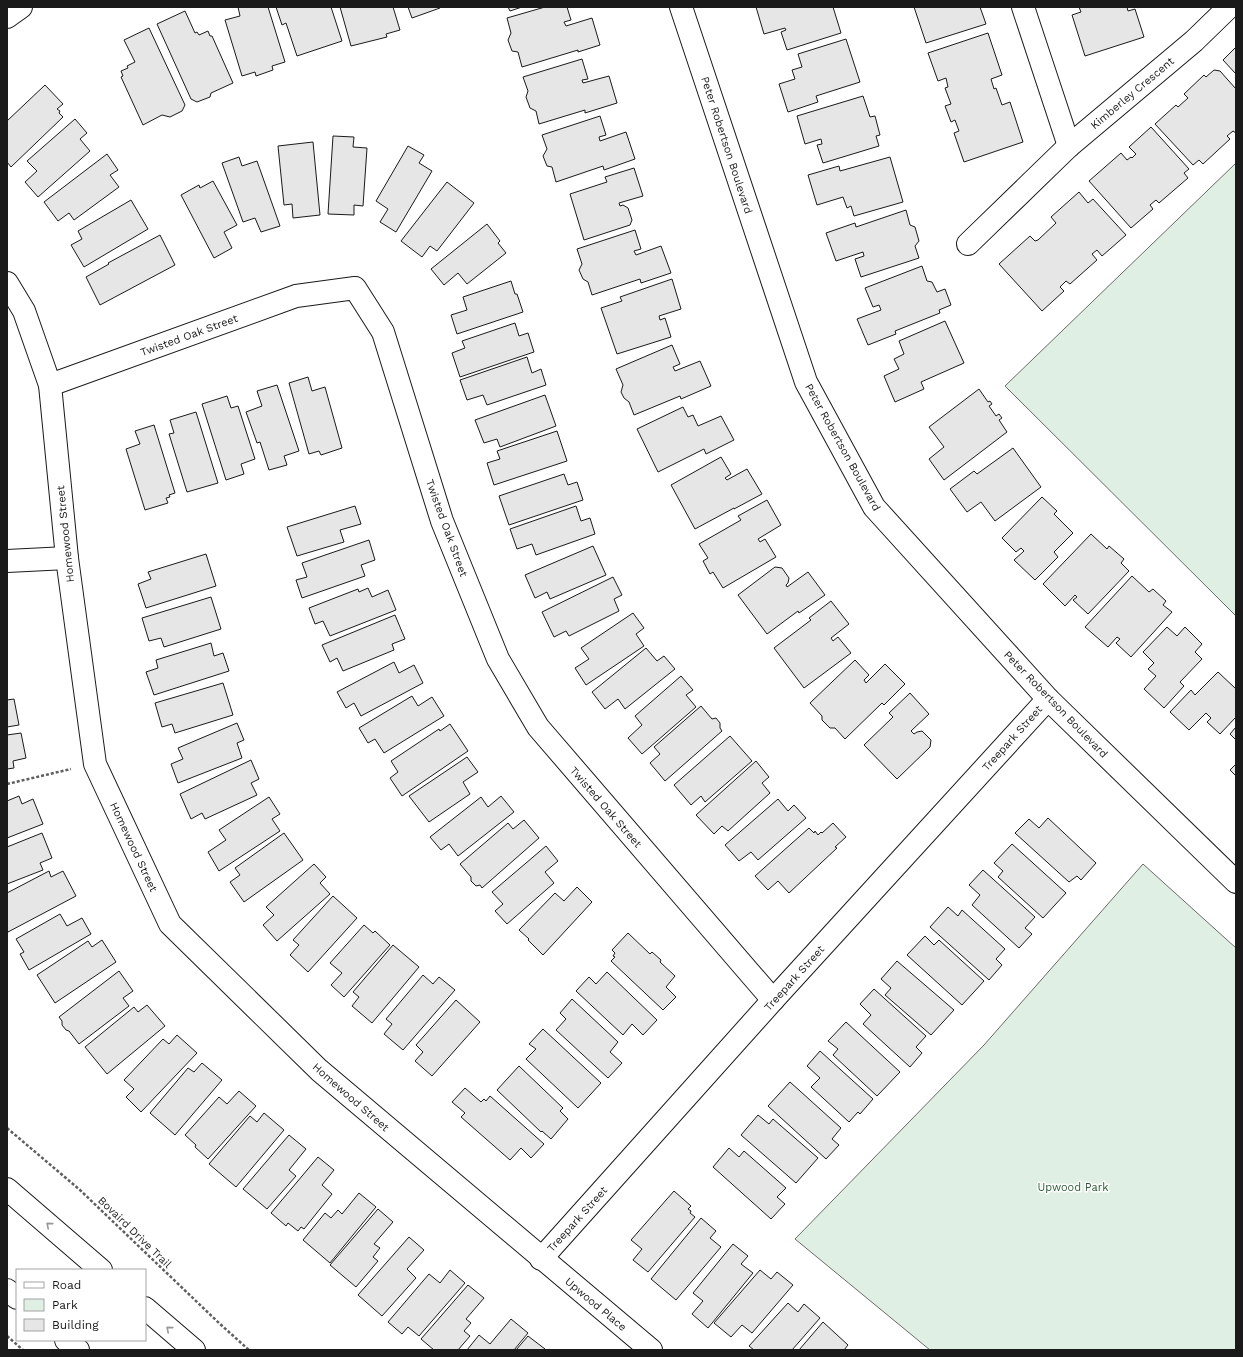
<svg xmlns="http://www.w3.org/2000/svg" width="1243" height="1357" font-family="'Work Sans',sans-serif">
  <rect width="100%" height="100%" fill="#fff"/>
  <!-- green -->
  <g fill="#e0efe3" stroke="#6a6a6a">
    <path d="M1236,163V616L1005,386Z"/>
    <path d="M1143,864L1236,948V1350H930L795,1239L984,1045Z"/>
  </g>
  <!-- building -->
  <g fill="#e6e6e6" stroke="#1a1a1a">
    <path d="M238,7H268L285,62L272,66L273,70L256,76L255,72L242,76L225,20L240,16Z"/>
    <path d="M276,7H331L342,41L297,56L286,23L282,25Z"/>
    <path d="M340,7H393L400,30L386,34L387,37L351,46Z"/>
    <path d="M408,7H440V8L412,18Z"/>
    <path d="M508,7H522L510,11Z"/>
    <path d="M545,7H567L571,20L564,22L566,26L592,18L600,45L578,52V50L522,67L518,52L512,51L508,40L511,33L507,18Z"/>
    <path d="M756,7H833L841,33L787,50L781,32L786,30L785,28L764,34Z"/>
    <path d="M914,7H980L986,24L926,43Z"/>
    <path d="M1079,7H1127L1128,11L1135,9L1144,37L1085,56L1072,15L1081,12Z"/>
    <path d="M185,11L195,33L197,32L199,35L208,31L210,36H212L233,83L211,93L210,97L197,102L191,99L157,24Z"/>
    <path d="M149,28L185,105L182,111L170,117L162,115L143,125L121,77L123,76L121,71L128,68L127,66L135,62L124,40Z"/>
    <path d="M988,33L1002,75L991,79L994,89L996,88L1002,105L1010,102L1023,142L964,162L954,133L959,131L955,120L951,122L945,106L951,104L945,88L948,87L946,78L938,81L928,53Z"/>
    <path d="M846,39L860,82L816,96L818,102L788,112L779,84L795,79L792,70L802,67L798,54Z"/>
    <path d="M1236,47V74L1223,60Z"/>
    <path d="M582,59L588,79L582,80L583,83L609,76L617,103L585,113V110L539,124L536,111L530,108L526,97L528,91L523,77Z"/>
    <path d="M1214,70L1220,71L1236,89V133L1233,131L1227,136L1230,139L1203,164L1199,160L1193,165L1155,124L1176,105L1178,107L1188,98L1184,94L1204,75L1206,77Z"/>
    <path d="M45,85L63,104L57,109L60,111L59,113L63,117L11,167L7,162V143L8,142L7,141V121Z"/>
    <path d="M863,96L870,117L875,116L880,135L876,136L879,146L823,163L817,145L822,144L821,139L805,144L797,116Z"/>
    <path d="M600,116L606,135L599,137L600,141L626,132L635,159L604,170L603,166L556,182L552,167L547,166L543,156L547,149L542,135Z"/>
    <path d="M75,119L87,133L80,139L90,151L38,197L25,182L37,171L27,161Z"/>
    <path d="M1151,127L1189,169L1184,173L1188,178L1159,203L1156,200L1150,205L1153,209L1131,228L1089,181L1121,153L1127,160L1131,157L1132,158L1136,154L1129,147Z"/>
    <path d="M333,136L354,137L353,147L367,148L363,206L354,205V215L328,214Z"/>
    <path d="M313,142L320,215L293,218L292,204L284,205L278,146Z"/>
    <path d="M408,146L424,155L419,163L432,171L396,232L380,222L388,209L376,201Z"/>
    <path d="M107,154L118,170L110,175L119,187L74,220L69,213L58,221L44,202Z"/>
    <path d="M239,157L242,166L257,161L280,226L261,232L255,218L243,222L222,163Z"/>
    <path d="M890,157L903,202L854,216L851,206L847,208L843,197L817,205L808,175L839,166L840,171Z"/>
    <path d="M634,168L643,196L619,203L620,206L623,205L628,208L632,220L630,225L584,240L570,194L607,182L605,177Z"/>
    <path d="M213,181L237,225L224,232L232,248L214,258L181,195L199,185L200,188Z"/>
    <path d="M447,182L474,203L437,251L430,246L422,257L401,241Z"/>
    <path d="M1079,192L1088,203L1093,199L1126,235L1102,256L1097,250L1092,254L1097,260L1070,284L1066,281L1060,287L1064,291L1042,311L999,264L1030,236L1035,241L1038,240L1056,223L1051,217Z"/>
    <path d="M131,200L148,229L84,267L71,245L82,239L78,231Z"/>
    <path d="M906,210L910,225L915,227L919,241L915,246L919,258L861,277L855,259L864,256L863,252L836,261L826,233L855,223L856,227Z"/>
    <path d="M487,224L500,241L498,243L506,253L467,284L458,273L444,285L431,269Z"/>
    <path d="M635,230L641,249L634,251L636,255L661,246L671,273L641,283L640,279L592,295L588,282L583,279L579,270L582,264L577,249Z"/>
    <path d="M160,235L175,265L100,305L86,277L109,264L108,263Z"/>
    <path d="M922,266L927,281L932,282L937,292L945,289L951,305L939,310L940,313L895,331L896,334L868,345L857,319L881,310L879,305L873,307L865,288Z"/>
    <path d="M672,279L681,309L659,316L660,320L665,318L671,337L617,354L601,308L622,301L620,297Z"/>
    <path d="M511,281L515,294H517L523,312L457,334L451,315L467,310L463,297Z"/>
    <path d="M945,321L964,363L921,382L924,389L895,402L884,376L899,369L894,359L904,354L899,341Z"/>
    <path d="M515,323L519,336L528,333L534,352L460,377L452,353L465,348L462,341Z"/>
    <path d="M672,345L680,364L673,367L675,371L700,361L711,386L681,399L680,396L634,415L629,402L624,398L621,392L623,385L616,369Z"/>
    <path d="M527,357L532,373L541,369L546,385L487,405L483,395L467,400L460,380Z"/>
    <path d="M308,377L312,391L325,387L342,448L321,455L319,451L309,454L289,383Z"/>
    <path d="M277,385L299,451L284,456L287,465L269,470L260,442L257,443L246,412L262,406L257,391Z"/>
    <path d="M979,389L988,402L990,401L992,404L989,406L996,416L999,414L1002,418L999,420L1007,432L944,480L929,459L944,447L929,427Z"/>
    <path d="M545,395L556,426L500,447L497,439L484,443L475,420Z"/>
    <path d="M227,396L231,408L238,406L255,459L241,464L244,474L226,480L202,404Z"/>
    <path d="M683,407L688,417L693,415L698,426L721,416L734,440L706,454L704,449L658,472L637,429Z"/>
    <path d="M196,412L218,483L187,492L169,434L174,433L170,420Z"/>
    <path d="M154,425L175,493L169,495L170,497L166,498L168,503L145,510L126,449L140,444L135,431Z"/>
    <path d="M557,431L567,461L494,485L487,463L500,459L497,451Z"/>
    <path d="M1013,448L1041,487L995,521L981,502L967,512L950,489L974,471L977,474Z"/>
    <path d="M721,457L731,474L725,478L727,480L747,469L762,494L734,509V508L695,529L671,485Z"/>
    <path d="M564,474L568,485L577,482L583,500L509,525L499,496Z"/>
    <path d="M1042,497L1057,511L1054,514L1073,533L1054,552L1058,557L1035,580L1014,560L1024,551L1021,548L1016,552L1002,538Z"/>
    <path d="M767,500L781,525L758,539L760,542L765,539L776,557L723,588L713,572L710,574L703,561L708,558L699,544L741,520L738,516Z"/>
    <path d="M355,506L361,524L340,530L344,542L297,556L287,527Z"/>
    <path d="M576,506L581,521L590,518L595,534L536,555L532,544L517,549L510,529Z"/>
    <path d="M1091,534L1107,549L1109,546L1124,559L1121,563L1129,571L1088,614L1073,600L1077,597L1075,595L1065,606L1043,584Z"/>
    <path d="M369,540L375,560L361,565L365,576L302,598L296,580L307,577L302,563Z"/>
    <path d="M593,546L606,575L550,599L547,592L535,598L525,575Z"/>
    <path d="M206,554L216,586L146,608L138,584L151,579L148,572Z"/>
    <path d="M775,567L782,568L789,578L788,583L786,585L787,587L808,572L825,595L799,613L798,611L767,634L738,595Z"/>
    <path d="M1132,576L1149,592L1153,589L1166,601L1163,605L1172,612L1131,657L1116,643L1120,639L1117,637L1108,647L1085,627Z"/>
    <path d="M613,577L622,595L614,599L619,611L569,636L566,631L554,637L542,612Z"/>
    <path d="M368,588L372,597L388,590L396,610L330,636L323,621L315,624L309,608L358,589L359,592Z"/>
    <path d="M211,597L221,629L164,647L161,638L149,641L142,618Z"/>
    <path d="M831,601L849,624L831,638L833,641L838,637L851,653L804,688L774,648L811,620L809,618Z"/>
    <path d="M633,613L644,628L636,634L644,646L586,685L575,668L589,659L581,648Z"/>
    <path d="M395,615L405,639L392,644L394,650L343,671L337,658L330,662L322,645Z"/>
    <path d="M1167,627L1177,636L1185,627L1202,644L1195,652L1202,659L1180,682L1184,686L1164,708L1144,689L1156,676L1148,669L1154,663L1143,652Z"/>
    <path d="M211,643L214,656L223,653L229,671L154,695L146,672L158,668L156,660Z"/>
    <path d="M646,648L657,661L664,656L675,669L625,709L618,699L605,709L592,692Z"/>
    <path d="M855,660L869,675L864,680L866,683L885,664L905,684L884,705L882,703L845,739L835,728H830L822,720V716L810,703Z"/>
    <path d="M394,662L399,673L414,665L423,683L361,716L354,703L346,708L337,692Z"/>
    <path d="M1218,672L1236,689V717L1220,734L1207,722L1211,718L1206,713L1189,730L1170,712L1191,690L1195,695Z"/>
    <path d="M681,676L693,690L686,695L696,707L642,754L628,738L642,725L635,716Z"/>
    <path d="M223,683L233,715L175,733L172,724L162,727L155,703Z"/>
    <path d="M910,693L929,714L911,731L914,734L917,732L922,731L931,740L930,747L897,779L864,745L893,717L889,713Z"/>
    <path d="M412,696L418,706L432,697L444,716L384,753L375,739L368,743L359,728Z"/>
    <path d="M14,699L19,725L7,727V700Z"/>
    <path d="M701,706L712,719L716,718L720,723V728L722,731L665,781L650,763L660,754L654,747Z"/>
    <path d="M237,723L244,740L237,743L242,758L178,783L171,764L183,759L178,748Z"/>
    <path d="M450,724L468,751L402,796L390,778L398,772L391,761L439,729L440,731Z"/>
    <path d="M1236,727V740L1230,734Z"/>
    <path d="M21,733L26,758L13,761L14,768L7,769V735Z"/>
    <path d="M730,736L752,761L705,802L701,796L691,805L674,785Z"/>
    <path d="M467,757L478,772L463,782L470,794L429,822L409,796Z"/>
    <path d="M251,760L259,779L251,783L257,795L205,819L202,813L191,819L180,794Z"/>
    <path d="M756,761L769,777L762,783L770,793L728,831L722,826L714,834L696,815Z"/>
    <path d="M1236,764V776L1230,770Z"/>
    <path d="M19,796L22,804L33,799L43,824L7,838V801Z"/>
    <path d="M501,796L514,812L458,856L449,844L441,850L430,837L481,797L488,807Z"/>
    <path d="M269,797L280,814L272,819L280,831L219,871L208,852L226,840L219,830Z"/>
    <path d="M778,799L788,811L794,805L806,818L758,860L751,852L739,861L725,845Z"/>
    <path d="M1048,818L1096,863L1081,880L1077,876L1069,882L1015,833L1029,819L1039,828Z"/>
    <path d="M524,820L539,838L482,888L480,885L476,886L471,881V877L460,864L508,823L513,829Z"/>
    <path d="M833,823L846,837L835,847L837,848L789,893L778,881L768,890L755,876L809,828L814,833L815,831L818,835L821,832L822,833Z"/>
    <path d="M42,833L52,858L40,863L43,870L7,884V847Z"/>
    <path d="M284,833L303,860L244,902L230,882L240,875L235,868Z"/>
    <path d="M1012,844L1066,893L1043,918L998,877L1003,871L994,863Z"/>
    <path d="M546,846L558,861L545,872L554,883L507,924L495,911L503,904L492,892Z"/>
    <path d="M314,864L326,877L320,883L330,894L277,941L263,925L274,915L266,907Z"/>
    <path d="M983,870L1035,917L1025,928L1032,934L1019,948L972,905L980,895L969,885Z"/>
    <path d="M49,871L51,877L63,871L76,896L8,932L7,929V893Z"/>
    <path d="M577,887L592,902L543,955L528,940L529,939L519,930L555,893L564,901Z"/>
    <path d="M333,896L357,918L308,972L290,955L299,945L293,940Z"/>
    <path d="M948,907L958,916L962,910L1005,949L996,959L1002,965L989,980L930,927Z"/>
    <path d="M60,914L67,926L82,918L91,934L29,970L20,954L24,952L16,939Z"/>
    <path d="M364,925L373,933L375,931L390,945L344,997L331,985L342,973L330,963Z"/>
    <path d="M628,933L650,954L652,952L661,960L660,962L675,976L666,987L676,997L663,1010L611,961L615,957L613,956L615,953L612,950Z"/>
    <path d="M925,936L934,945L939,940L984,981L962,1005L907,955Z"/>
    <path d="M102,940L116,962L55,1003L37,975L88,941L92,947Z"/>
    <path d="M393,945L419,967L372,1023L352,1006L359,997L353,992Z"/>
    <path d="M897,961L954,1010L931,1035L885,995L891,988L881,979Z"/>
    <path d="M119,971L133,991L123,998L129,1006L79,1044L69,1031L66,1030L62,1025V1021L59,1017Z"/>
    <path d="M607,972L657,1020L643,1035L632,1024L623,1035L576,991L589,977L596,984Z"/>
    <path d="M423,975L433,984L439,977L455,990L403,1050L384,1034L392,1024L386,1019Z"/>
    <path d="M874,989L926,1036L916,1047L922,1053L910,1067L863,1024L871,1015L860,1004Z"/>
    <path d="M572,999L618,1042L610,1052L622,1063L608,1078L556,1030L566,1019L560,1013Z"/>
    <path d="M456,1000L480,1022L432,1076L415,1061L423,1052L416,1045Z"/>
    <path d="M147,1005L165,1026L107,1074L85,1047L134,1007L138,1012Z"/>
    <path d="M846,1022L900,1072L877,1096L833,1055L838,1049L828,1041Z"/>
    <path d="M543,1029L601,1083L578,1108L526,1059L536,1049L529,1044Z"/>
    <path d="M177,1035L197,1053L141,1112L126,1097L134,1089L124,1080L163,1039L169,1044Z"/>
    <path d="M820,1051L873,1099L860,1114L858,1112L849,1122L811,1087L820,1078L807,1066Z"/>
    <path d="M202,1063L222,1080L175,1135L150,1113L188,1068L194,1072Z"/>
    <path d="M519,1066L563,1108L560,1111L568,1119L551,1139L542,1131L541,1132L497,1090Z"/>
    <path d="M790,1082L841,1128L832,1139L839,1145L826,1159L768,1106Z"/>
    <path d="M465,1088L481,1102L484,1099L486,1101L490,1096L544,1144L531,1158L521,1148L510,1160L461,1117L465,1113L452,1102Z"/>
    <path d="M239,1091L256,1106L208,1159L195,1147L196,1145L185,1135L219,1097L227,1104Z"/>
    <path d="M264,1113L284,1130L236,1187L209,1164L250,1116L257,1122Z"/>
    <path d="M758,1115L769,1124L773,1119L818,1158L796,1183L741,1135Z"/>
    <path d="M289,1135L306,1149L289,1170L296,1176L267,1209L243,1189Z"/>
    <path d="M729,1148L739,1157L744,1151L786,1188L777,1197L785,1204L771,1219L713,1167Z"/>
    <path d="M318,1157L334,1170L322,1185L332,1194L304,1229L301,1227L298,1231L288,1223L286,1226L271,1213Z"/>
    <path d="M674,1191L691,1206L688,1209L691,1211L690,1213L695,1217L648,1272L633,1260L642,1249L631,1240Z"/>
    <path d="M359,1193L376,1207L330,1263L303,1240L325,1213L331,1218L338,1210L342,1214Z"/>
    <path d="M378,1209L393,1222L374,1244L380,1248L373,1257L378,1261L356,1287L330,1265Z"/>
    <path d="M701,1218L716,1231L710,1238L721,1247L676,1300L651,1279Z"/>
    <path d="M409,1237L424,1250L407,1269L416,1278L382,1316L358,1295Z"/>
    <path d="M733,1244L748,1256L741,1264L753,1273L708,1328L692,1314L703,1301L693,1293Z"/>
    <path d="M450,1270L465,1283L419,1336L408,1327L402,1334L388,1322L429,1274L440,1283Z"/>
    <path d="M760,1270L771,1279L777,1272L793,1285L752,1333L742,1325L731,1337L714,1323Z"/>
    <path d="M468,1285L484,1298L466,1319L471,1323L464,1331L470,1336L458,1350H434L421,1339Z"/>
    <path d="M788,1303L798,1312L804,1304L820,1318L792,1350H754L749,1346Z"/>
    <path d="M511,1319L528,1333L514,1350H467L479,1335L490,1344Z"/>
    <path d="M823,1322L848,1345L844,1350H799Z"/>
    <path d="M528,1336L545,1349L544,1350H516Z"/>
  </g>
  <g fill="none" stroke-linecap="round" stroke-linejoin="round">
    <!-- street casing -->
    <g stroke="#1a1a1a" stroke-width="24">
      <g id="street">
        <path d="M1023,7L1069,146"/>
        <path d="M968,244L1069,146L1194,41L1229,7"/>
        <path d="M7,283L24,311L50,385L67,558L95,764L170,924L319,1070L651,1350"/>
        <path d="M50,385L296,296L355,288L383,332L442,521L498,659L538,727L773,1000"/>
        <path d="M7,561L67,558"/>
        <path d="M541,1259L773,1000L1048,699"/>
      </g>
    </g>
    <!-- secondary casing -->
    <g stroke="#1a1a1a" stroke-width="24">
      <g id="secondary">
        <path d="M681,7L806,382L874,507L1048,699L1236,882"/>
        <path d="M7,17L21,7"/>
        <path d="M7,1189L101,1270"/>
        <path d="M7,1290L17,1298"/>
        <path d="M145,1308L194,1350"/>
        <path d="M66,1340L78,1350"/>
      </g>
    </g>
    <!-- path -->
    <g stroke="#5f5f5f" stroke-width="2.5" stroke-dasharray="3 2" stroke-linecap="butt">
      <path d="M7,784L71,769"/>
      <path d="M7,1128L80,1190L220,1324L249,1350"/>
      <path d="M7,1336L23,1350"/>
    </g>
    <!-- street -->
    <use href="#street" stroke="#fff" stroke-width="22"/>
    <!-- secondary -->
    <use href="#secondary" stroke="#fff" stroke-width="22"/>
  </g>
  <!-- one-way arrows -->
  <defs><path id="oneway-chevron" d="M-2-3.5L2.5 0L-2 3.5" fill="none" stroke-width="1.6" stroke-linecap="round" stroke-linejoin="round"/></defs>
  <g stroke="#989898">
    <use href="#oneway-chevron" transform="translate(49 1225) rotate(-139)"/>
    <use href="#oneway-chevron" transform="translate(169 1329) rotate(-139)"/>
  </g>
  <g text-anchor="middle" stroke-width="3" stroke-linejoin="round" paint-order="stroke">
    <!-- street labels -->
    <g font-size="11" fill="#1a1a1a" stroke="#fff">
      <text transform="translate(1132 93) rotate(-40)" y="4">Kimberley Crescent</text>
      <text transform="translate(727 145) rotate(72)" y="4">Peter Robertson Boulevard</text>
      <text transform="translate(189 335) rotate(-20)" y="4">Twisted Oak Street</text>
      <text transform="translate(843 447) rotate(61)" y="4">Peter Robertson Boulevard</text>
      <text transform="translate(447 528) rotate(70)" y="4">Twisted Oak Street</text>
      <text transform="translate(65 534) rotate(-96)" y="4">Homewood Street</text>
      <text transform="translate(1056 704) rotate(46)" y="4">Peter Robertson Boulevard</text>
      <text transform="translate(1012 738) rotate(-48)" y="4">Treepark Street</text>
      <text transform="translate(606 807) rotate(49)" y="4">Twisted Oak Street</text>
      <text transform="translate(134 847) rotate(65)" y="4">Homewood Street</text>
      <text transform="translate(794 978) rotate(-48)" y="4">Treepark Street</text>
      <text transform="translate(351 1097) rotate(41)" y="4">Homewood Street</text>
      <text transform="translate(577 1219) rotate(-48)" y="4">Treepark Street</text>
      <text transform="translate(135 1232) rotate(44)" y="4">Bovaird Drive Trail</text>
      <text transform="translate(596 1304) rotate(40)" y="4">Upwood Place</text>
    </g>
    <!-- park labels -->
    <g font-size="11" fill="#2b5a34" stroke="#fff">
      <text x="1073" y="1191">Upwood Park</text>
    </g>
  </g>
  <!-- border -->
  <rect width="1243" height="1357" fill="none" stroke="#1a1a1a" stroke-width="16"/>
  <!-- legend -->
  <rect x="16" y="1269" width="130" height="72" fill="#ffffff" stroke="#a3a3a3"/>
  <rect x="24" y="1282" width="20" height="6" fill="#ffffff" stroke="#a3a3a3"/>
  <text x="52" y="1289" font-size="12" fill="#1a1a1a">Road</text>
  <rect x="24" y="1299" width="20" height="12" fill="#e0efe3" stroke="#a3a3a3"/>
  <text x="52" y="1309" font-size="12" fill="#1a1a1a">Park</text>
  <rect x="24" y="1319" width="20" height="12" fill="#e6e6e6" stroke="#a3a3a3"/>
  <text x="52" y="1329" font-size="12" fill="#1a1a1a">Building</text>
</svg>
